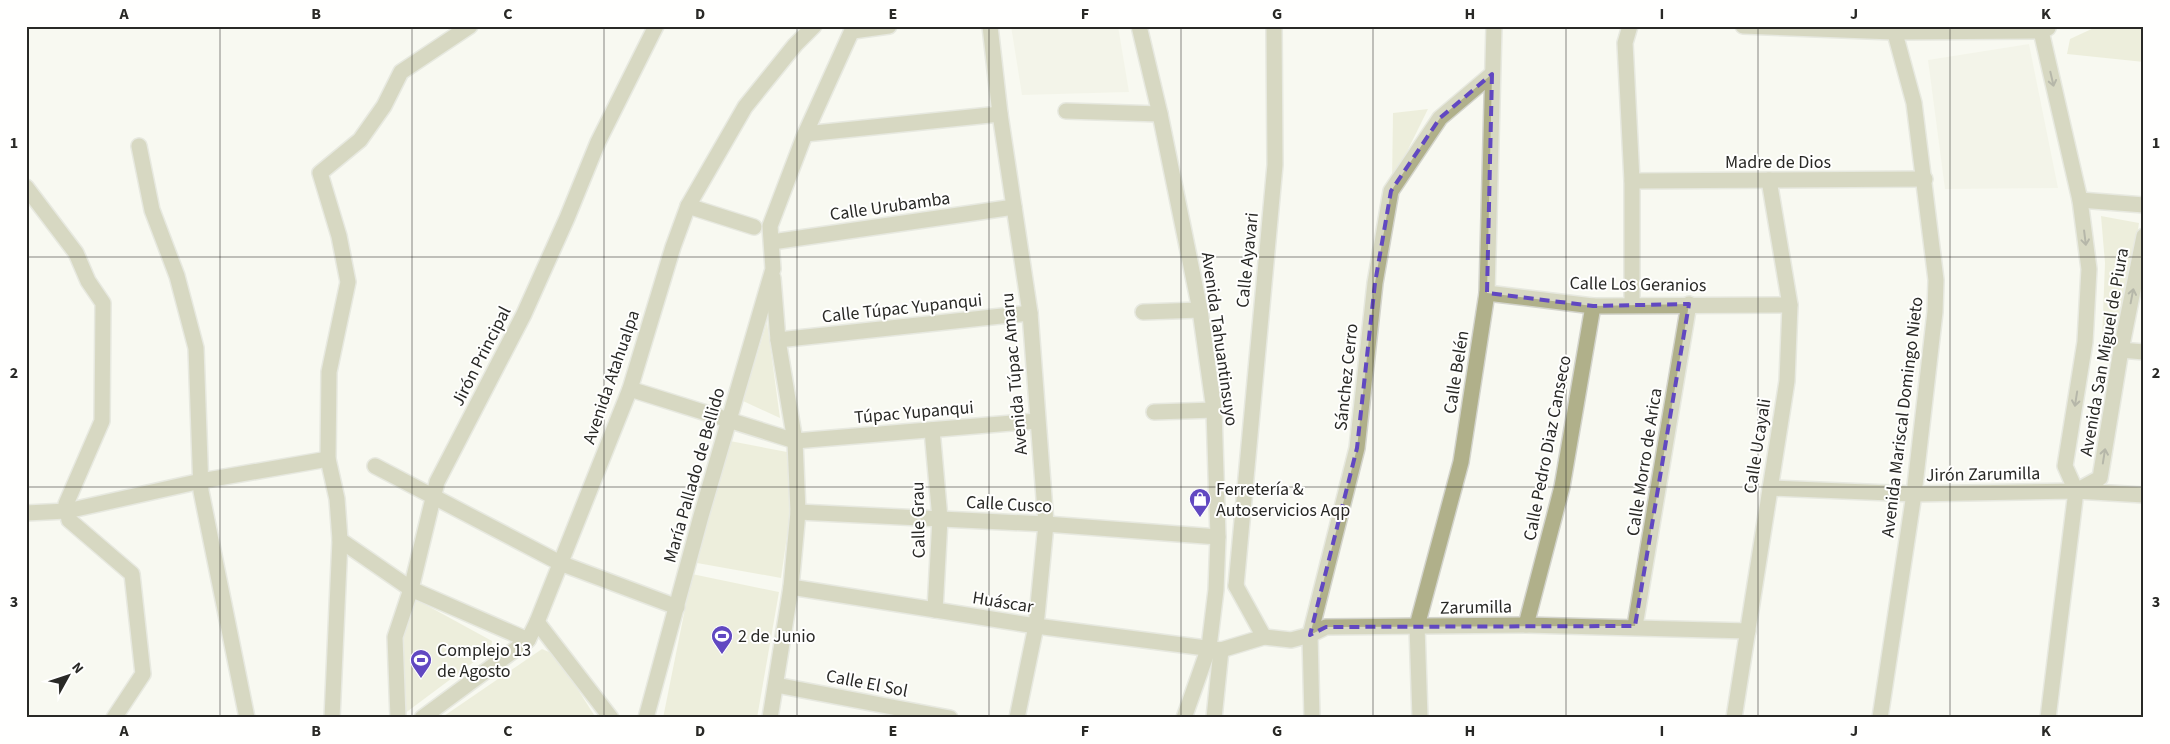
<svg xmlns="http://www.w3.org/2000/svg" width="2170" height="744" font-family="'Source Sans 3',sans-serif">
  <rect width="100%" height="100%" fill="#f8f9f1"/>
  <!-- built -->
  <g fill="#eeeee0">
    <path d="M1011,26H1118L1129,92L1022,95Z"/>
    <path d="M2029,44L2058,188L1945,189L1928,60Z"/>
  </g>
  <!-- green -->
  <g fill="#e1e1c4">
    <path d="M2098,26H2144V62L2067,54L2070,39Z"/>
    <path d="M1428,109L1392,182L1393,113Z"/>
    <path d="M2101,216L2139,223L2121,345L2102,339L2105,263Z"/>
    <path d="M767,322L780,418L743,401Z"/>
    <path d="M730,441L787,452L790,515L781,578L697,563Z"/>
    <path d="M692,574L779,592L757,718H663Z"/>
    <path d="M417,600L492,641L491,649L404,714L393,709L406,602Z"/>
    <path d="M542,649L556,655L596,718H441Z"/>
  </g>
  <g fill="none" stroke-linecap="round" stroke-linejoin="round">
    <!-- minor casing -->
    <g stroke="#d3d4cc" stroke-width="18">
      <g id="minor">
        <path d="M470,26L401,72L384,106L360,140L320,173L339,236L348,282L329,372L328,459L337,499L340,540L411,589L528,640"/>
        <path d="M990,26L1000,114L1030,313L1046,524L1036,626L1017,718"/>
        <path d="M1139,26L1160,114L1200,310L1214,410L1218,537L1216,590L1209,647L1184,718"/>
        <path d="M1630,26L1625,43L1632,181V305"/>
        <path d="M1743,26L1893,32L2041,31L2048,28"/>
        <path d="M2041,26V31L2080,200L2089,269L2085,342L2065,466L2076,491L2048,718"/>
        <path d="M853,31L889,26"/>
        <path d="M1066,111L1160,114"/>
        <path d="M805,134L1000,114"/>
        <path d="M139,146L152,210L177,276L196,348L201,491L247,718"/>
        <path d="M1632,181L1925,179"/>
        <path d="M26,187L76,253L88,281L103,303L102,421L66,504L69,520L132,574L143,674L114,718"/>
        <path d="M2080,200L2144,205"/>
        <path d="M688,206L754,227"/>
        <path d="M772,242L1014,207"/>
        <path d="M1487,293L1593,306L1790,305"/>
        <path d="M1143,312L1200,310"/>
        <path d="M778,340L1030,313"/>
        <path d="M2121,350L2144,352"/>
        <path d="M630,389L795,441L1037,421"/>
        <path d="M1154,412L1214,410"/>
        <path d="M932,430L940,519L935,610"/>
        <path d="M375,466L560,563L677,607"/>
        <path d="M1770,488L1914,494L2076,491L2144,495"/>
        <path d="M2076,491L2100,478L2121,350L2144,236"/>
        <path d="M798,512L1046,524L1218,537"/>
        <path d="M26,513L67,511L201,481L328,459"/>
        <path d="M1236,586L1275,165L1274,26"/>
        <path d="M1236,586L1264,637"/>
        <path d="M791,587L1036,626L1221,650L1264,637L1291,640L1310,635L1326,627L1526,625L1748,631"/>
        <path d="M537,622L611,718"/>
        <path d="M1526,625L1562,487L1593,306"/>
        <path d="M1635,626L1689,304"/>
        <path d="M776,685L950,718"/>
        <path d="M332,718L340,540"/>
        <path d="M398,718L395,637L411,589L437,482L524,314L567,218L598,142L656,26"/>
        <path d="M422,718L528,640L537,622L630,389L673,247L688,206L745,107L795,45L814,26"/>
        <path d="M646,718L701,516L773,269L770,226L805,134L854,26"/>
        <path d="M770,718L791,587L798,512L795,441L778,340L773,278"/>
        <path d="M1214,718L1221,650"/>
        <path d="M1312,718L1310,635L1357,448L1375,283L1391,191L1440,118L1492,74"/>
        <path d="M1420,718L1417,626L1461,462L1487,293L1494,26"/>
        <path d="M1734,718L1787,381L1790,305L1769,180"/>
        <path d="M1880,718L1914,494L1935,312L1936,280L1914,103L1893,26"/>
      </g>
    </g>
    <!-- minor -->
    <use href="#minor" stroke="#b0b08a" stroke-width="15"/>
  </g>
  <!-- one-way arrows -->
  <defs><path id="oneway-shaft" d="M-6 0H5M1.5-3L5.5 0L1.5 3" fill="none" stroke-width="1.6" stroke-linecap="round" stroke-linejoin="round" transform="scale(1.25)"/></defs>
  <g stroke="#666653">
    <use href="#oneway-shaft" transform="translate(2052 79) rotate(77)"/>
    <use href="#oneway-shaft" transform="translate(2085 238) rotate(83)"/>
    <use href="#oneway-shaft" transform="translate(2132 296) rotate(-79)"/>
    <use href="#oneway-shaft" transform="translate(2076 399) rotate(99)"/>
    <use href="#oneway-shaft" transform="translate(2104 456) rotate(-81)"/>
  </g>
  <!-- marked area -->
  <path d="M0 0H2170V744H0ZM1492,74L1487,293L1593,306L1689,304L1635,626L1326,627L1310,635L1357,448L1375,283L1391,191L1440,118Z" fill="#f8f9f1" fill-opacity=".55" fill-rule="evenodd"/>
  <path fill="none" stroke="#6148c1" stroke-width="4" stroke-dasharray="10 6" stroke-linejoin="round" d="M1492,74L1487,293L1593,306L1689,304L1635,626L1326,627L1310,635L1357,448L1375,283L1391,191L1440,118Z"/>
  <!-- grid -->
  <path fill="none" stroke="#292926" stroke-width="1" stroke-opacity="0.55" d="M220,26V718M412,26V718M604,26V718M797,26V718M989,26V718M1181,26V718M1373,26V718M1566,26V718M1758,26V718M1950,26V718M26,257H2144M26,487H2144"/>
  <!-- icons -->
  <defs>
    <g id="shop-pin" transform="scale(1.125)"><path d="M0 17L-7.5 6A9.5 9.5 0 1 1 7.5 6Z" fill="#6148c1" stroke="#fffffe"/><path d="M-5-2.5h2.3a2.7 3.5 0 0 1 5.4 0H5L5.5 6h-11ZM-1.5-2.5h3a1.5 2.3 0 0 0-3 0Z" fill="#fff"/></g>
    <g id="stadium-pin" transform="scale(1.125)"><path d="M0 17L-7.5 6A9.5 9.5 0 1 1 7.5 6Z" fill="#6148c1" stroke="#fffffe"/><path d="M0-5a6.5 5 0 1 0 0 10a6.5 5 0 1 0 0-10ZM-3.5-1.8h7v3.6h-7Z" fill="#fff"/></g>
  </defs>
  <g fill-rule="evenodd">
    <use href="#shop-pin" x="1200" y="499"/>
    <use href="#stadium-pin" x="722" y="636"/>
    <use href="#stadium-pin" x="421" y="660"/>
  </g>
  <g text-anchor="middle" stroke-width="4" stroke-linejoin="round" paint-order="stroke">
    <!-- street labels -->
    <g font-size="18" fill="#292926" stroke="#fffffe">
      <text x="1778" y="168">Madre de Dios</text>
      <text transform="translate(890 206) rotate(-8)" y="6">Calle Urubamba</text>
      <text transform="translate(1247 260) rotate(-84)" y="6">Calle Ayavari</text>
      <text transform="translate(1638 284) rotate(1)" y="6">Calle Los Geranios</text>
      <text transform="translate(902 308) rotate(-6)" y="6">Calle Túpac Yupanqui</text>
      <text transform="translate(1220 339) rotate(82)" y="6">Avenida Tahuantinsuyo</text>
      <text transform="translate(2104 352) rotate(-80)" y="6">Avenida San Miguel de Piura</text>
      <text transform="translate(481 356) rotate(-63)" y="6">Jirón Principal</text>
      <text transform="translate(1456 372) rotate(-81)" y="6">Calle Belén</text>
      <text transform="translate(1014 374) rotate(-95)" y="6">Avenida Túpac Amaru</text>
      <text transform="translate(611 377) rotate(-71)" y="6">Avenida Atahualpa</text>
      <text transform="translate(1346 377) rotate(-84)" y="6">Sánchez Cerro</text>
      <text transform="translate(914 412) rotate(-5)" y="6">Túpac Yupanqui</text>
      <text transform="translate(1902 417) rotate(-83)" y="6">Avenida Mariscal Domingo Nieto</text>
      <text transform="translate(1757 446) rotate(-81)" y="6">Calle Ucayali</text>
      <text transform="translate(1547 448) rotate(-79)" y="6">Calle Pedro Diaz Canseco</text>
      <text transform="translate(1644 462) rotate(-81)" y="6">Calle Morro de Arica</text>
      <text transform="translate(1983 474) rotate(-1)" y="6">Jirón Zarumilla</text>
      <text transform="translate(694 475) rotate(-74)" y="6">María Pallado de Bellido</text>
      <text transform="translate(1009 504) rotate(3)" y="6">Calle Cusco</text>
      <text transform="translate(918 520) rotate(-91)" y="6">Calle Grau</text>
      <text transform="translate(1003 602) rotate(9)" y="6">Huáscar</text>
      <text transform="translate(1476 607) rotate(-1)" y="6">Zarumilla</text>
      <text transform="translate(867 683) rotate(11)" y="6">Calle El Sol</text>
    </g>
    <!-- poi labels -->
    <g font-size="18" fill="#292926" stroke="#fffffe" text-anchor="start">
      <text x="1216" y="495">Ferretería &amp;<tspan x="1216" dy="21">Autoservicios Aqp</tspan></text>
      <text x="738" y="642">2 de Junio</text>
      <text x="437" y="656">Complejo 13<tspan x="437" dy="21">de Agosto</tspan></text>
    </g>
  </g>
  <!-- border -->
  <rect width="2170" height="744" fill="none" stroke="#fffffe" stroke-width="55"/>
  <!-- north arrow -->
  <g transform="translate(68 676) rotate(50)" stroke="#fffffe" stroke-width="4" paint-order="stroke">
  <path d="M0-4L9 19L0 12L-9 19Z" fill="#292926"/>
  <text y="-8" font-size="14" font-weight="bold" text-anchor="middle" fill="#292926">N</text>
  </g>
  <rect x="28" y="28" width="2114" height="688" fill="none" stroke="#292926" stroke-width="2"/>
  <g font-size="16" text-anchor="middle" font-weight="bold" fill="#292926">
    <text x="124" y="19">A</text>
    <text x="316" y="19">B</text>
    <text x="508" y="19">C</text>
    <text x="700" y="19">D</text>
    <text x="893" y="19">E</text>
    <text x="1085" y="19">F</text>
    <text x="1277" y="19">G</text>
    <text x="1470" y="19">H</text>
    <text x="1662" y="19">I</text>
    <text x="1854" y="19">J</text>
    <text x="2046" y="19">K</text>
    <text x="14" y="148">1</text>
    <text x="2156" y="148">1</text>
    <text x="14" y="378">2</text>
    <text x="2156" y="378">2</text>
    <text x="14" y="607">3</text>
    <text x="2156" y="607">3</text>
    <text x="124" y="736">A</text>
    <text x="316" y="736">B</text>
    <text x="508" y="736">C</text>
    <text x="700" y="736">D</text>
    <text x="893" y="736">E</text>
    <text x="1085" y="736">F</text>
    <text x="1277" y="736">G</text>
    <text x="1470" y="736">H</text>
    <text x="1662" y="736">I</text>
    <text x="1854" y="736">J</text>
    <text x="2046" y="736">K</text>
  </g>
</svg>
